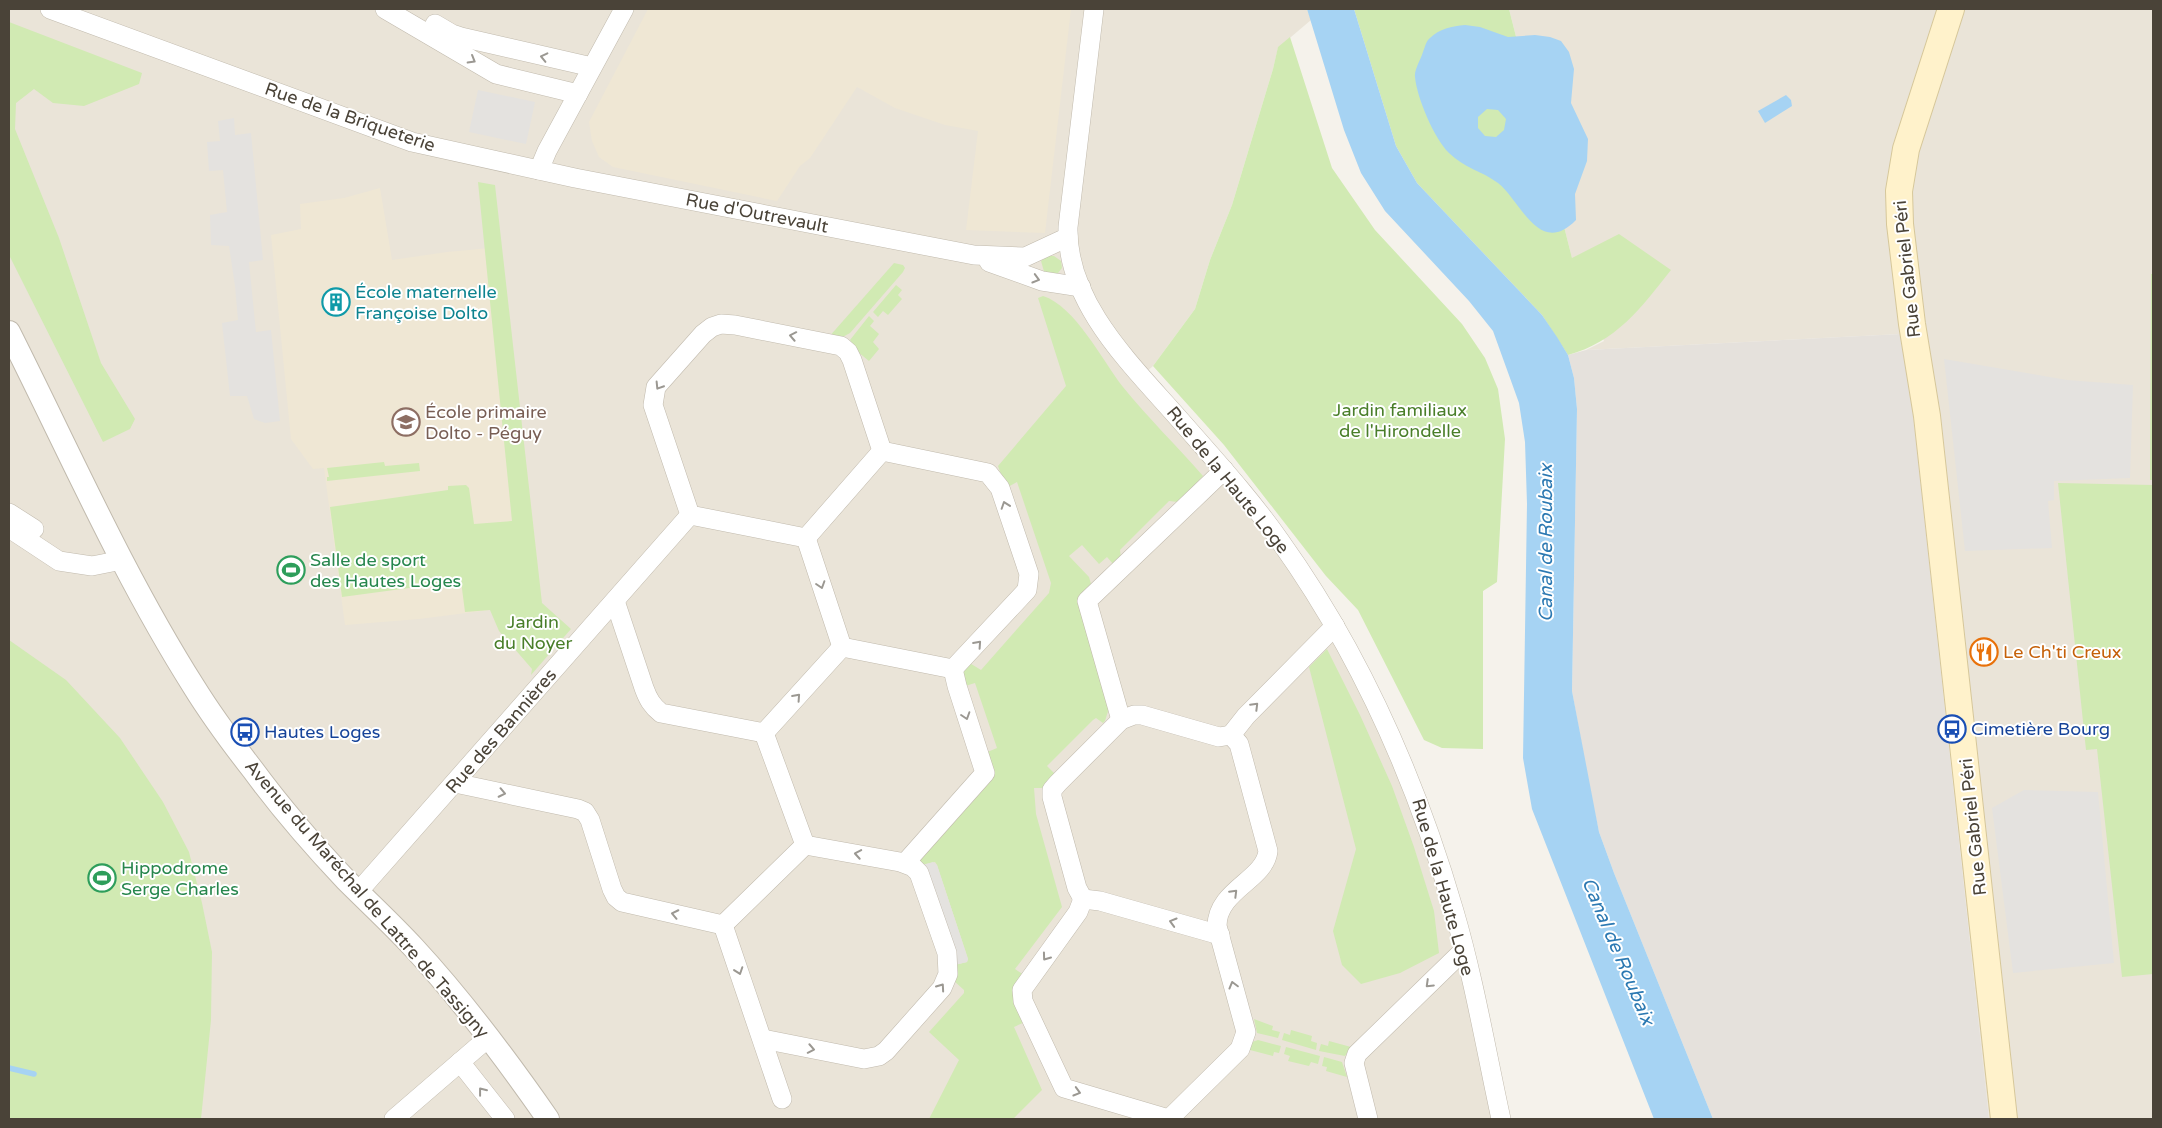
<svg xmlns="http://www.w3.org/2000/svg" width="2162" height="1128" font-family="'Varela Round',sans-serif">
  <rect width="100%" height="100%" fill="#f5f2eb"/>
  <!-- residential -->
  <g fill="#eae4d8">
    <path d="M9,9H1307L1311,20L1278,48L1273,69L1232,205L1210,260L1195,309L1153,366L1135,382L1221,477L1304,584L1350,666L1407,792L1460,961L1494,1119H9Z"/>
    <path d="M1509,9H2153V1119H1989L1913,411L1901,334L1586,350L1604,341L1572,258Z"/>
  </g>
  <!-- industrial -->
  <path fill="#e5e1dc" d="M1901,334L1913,411L1989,1119H1713L1614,873L1599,832L1590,790L1572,691L1577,409L1574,378L1568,355L1586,350Z"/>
  <!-- education -->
  <g fill="#efe7d4">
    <path d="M648,9H1071L1045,233L966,230L978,131L945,125L895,108L857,87L810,158L800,166L777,201L613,167L599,157L592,141L589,122Z"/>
    <path d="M380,188L392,260L447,252L501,247L537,559L490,610L419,619L345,625L324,468L313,469L291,439L271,235L301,229L300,204L344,198Z"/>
  </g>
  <!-- green -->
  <g fill="#d1eab3">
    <path d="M1354,9H1509L1572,258L1619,234L1671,270C1641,308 1616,342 1568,355L1542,315L1417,183L1396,146Z"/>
    <path d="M9,22L142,73L139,84L84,106L53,103L34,89L16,103L15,129L59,238L101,363L135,419L130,429L103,442L9,255Z"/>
    <path d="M1290,37L1332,168L1375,230L1462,324L1485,358L1498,389L1505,439L1497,582L1483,591V749L1442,748L1424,740L1358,610L1326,576L1224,445L1153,366L1195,309L1210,260L1232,205L1273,69L1278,47Z"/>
    <path d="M478,182L495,185L542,603L571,629L531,675L532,669L499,631L490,610L465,612L461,581L342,597L330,507L448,490V486L466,485L469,488L474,524L512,521Z"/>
    <path d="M1048,256H1054L1061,261L1062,268L1058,273L1045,275L1041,261Z"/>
    <path d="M894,263L903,265L905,268L903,272L850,333L839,339L828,338Z"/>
    <path d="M2151,274H2153V480H2150Z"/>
    <path d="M896,285L902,290L898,295L902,299L888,315L883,311L878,317L873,312Z"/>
    <path d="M1043,296C1075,306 1102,360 1123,387C1148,418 1177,446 1203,476L1178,502L1169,501L1120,550L1121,558L1114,565L1107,557L1099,564L1082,545L1069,556L1089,577L1091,584L1083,593L1109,708L1105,721L1103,723L1096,718L1093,720L1047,766L1057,776L1047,788H1034L1036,814L1062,907L1015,969L1024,975L1027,1021L1014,1027L1042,1090L1013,1119H929L959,1060L929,1032L964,993V990L954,981V965L967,962L968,959L937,865L935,862L921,865L920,861L955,814L985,753L997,748L975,683L962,687L961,676L968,662L981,670L1049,593L1051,583L1017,482L1006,488L998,466L1066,386L1038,298Z"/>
    <path d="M869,316L874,321L870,326L879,334L873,342L879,349L869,361L858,352L850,340Z"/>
    <path d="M384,462L385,466L419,463L420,471L327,481V477H329L327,468Z"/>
    <path d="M2058,483L2153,485V974L2122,977L2097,749L2086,750Z"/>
    <path d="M9,640L66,680L120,738L163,802L189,852L202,903L212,952L211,1020L201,1119H9Z"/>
    <path d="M1327,649L1360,715L1392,786L1414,847L1434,911L1439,953L1400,973L1361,984L1342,965L1333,931L1356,849L1309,667Z"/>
    <path d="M1254,1019L1273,1026L1272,1030L1280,1032L1278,1038L1257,1033Z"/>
    <path d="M1291,1030L1312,1036L1311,1041L1317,1043L1316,1050L1282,1040L1284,1033L1290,1035Z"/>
    <path d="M1258,1040L1281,1046L1279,1053L1274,1052L1273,1056L1250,1050L1252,1042Z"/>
    <path d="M1329,1041L1351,1047L1345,1056L1319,1051L1321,1044L1328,1046Z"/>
    <path d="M1286,1047L1320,1056L1318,1064L1311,1062L1309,1066L1288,1061L1290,1056L1284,1054Z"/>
    <path d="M1324,1057L1342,1062L1347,1077L1326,1071L1327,1067L1322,1066Z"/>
  </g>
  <!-- parking -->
  <g fill="#e4e2df">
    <path d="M478,90L535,102L526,144L469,132Z"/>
    <path d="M234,118L235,135L251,133L263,260L249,262L256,332L271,330L280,421L265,423L254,419L247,396H230L222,323L238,320L235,286L229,246L211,245L210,215L227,212L223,170L209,171L207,142L220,141L218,121Z"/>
    <path d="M1944,359L2067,380L2133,385L2130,478L2054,481V500L2048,501L2052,548L1965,551Z"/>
    <path d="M2024,790L2098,792L2114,963L2013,973L1992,808Z"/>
    <path d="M933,862L937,865L968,959L967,962L943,968L914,877L906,870Z"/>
  </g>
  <!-- water -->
  <g fill="#a6d3f3" fill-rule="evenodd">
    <path d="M1307,9H1354L1396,146L1417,183L1542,315L1557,337L1568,355L1574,378L1577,409L1572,691L1599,832L1614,873L1713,1119H1654L1532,809L1523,758L1527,504L1525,442L1519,403L1493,331L1469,301L1385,211L1361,173L1344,130Z"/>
    <path d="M1465,25L1480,27L1508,37L1535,35L1550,37L1561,41L1569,52L1574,69L1571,103L1588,139L1587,161L1575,194L1576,220C1539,258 1521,201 1498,183C1482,171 1464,168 1449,153C1434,138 1417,98 1415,77C1414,70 1421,59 1423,52C1425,47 1426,41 1430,38C1439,29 1452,26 1465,25ZM1487,109L1498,110L1506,119L1504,130L1496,137L1485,136L1478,128V117Z"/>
    <path d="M1786,95L1791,100L1792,106L1765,123L1758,111Z"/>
  </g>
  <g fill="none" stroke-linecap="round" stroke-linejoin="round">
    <!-- stream -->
    <path stroke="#a6d3f3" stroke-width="5.5" d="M9,1068L34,1074"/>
    <!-- minor casing -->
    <g stroke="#c1baad" stroke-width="20">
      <g id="minor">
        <path d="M50,9L412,142L575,178L974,255L1025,257L1068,237"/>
        <path d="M385,9L496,74L578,94"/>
        <path d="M1094,9L1068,227C1066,304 1133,366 1180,420C1214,459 1250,498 1280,541C1360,653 1416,780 1454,911C1474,979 1486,1050 1501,1119"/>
        <path d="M435,24L452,34L461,37L592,67"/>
        <path d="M539,170L547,151L624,9"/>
        <path d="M989,262L1042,281L1081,287"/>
        <path d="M9,513L34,529"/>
        <path d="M9,528L59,561L92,566L122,560"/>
        <path d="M806,538L842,647L953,669L1027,590L1029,574L1000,488L988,473L882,451"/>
        <path d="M615,601L644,688C648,699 652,706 661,713L764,733L805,845L723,925"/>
        <path d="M1121,720L1087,601L1224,470"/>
        <path d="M764,733L842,647"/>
        <path d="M455,783L578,809L585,812L590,820L612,889L616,897L622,902L723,925"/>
        <path d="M905,863L985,773L957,686L953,669"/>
        <path d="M358,892L690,515L806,538L882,451L852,360L848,352L841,346L735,325L721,324L712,327L703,334L656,387L653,405L690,515"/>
        <path d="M1083,899L1077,888L1052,797V790L1058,783L1121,720L1134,715H1142L1219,737L1231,735"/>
        <path d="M723,925L782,1099"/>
        <path d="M763,1039L864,1059L879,1056L886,1051L942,988L948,974L947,953L919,873L913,867L900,862L805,845"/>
        <path d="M460,1062L505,1119"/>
        <path d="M394,1119L488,1038"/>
        <path d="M1169,1119L1240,1049L1246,1032L1217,926C1217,890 1265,880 1268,851L1239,744L1231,735L1246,716L1335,626"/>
        <path d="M1169,1119L1064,1088L1023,1001L1022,990L1078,912L1083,899L1100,901L1220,935"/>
        <path d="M1368,1119L1354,1063L1357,1054L1464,950"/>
      </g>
    </g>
    <!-- tertiary casing -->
    <g stroke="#c1baad" stroke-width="24">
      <path id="tertiary" d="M9,332C69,451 123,575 194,687C212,716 232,743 253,770C281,808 313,845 346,880C369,903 393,925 414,948C463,1001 507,1060 548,1119"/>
    </g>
    <!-- secondary casing -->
    <g stroke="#d6c79a" stroke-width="28">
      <path id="secondary" d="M1951,9L1906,149L1899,191L1900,224L1912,324L1927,416L2004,1119"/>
    </g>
    <!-- minor -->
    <use href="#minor" stroke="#fff" stroke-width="19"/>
    <!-- tertiary -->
    <use href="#tertiary" stroke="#fff" stroke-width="22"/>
    <!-- secondary -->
    <use href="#secondary" stroke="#fff2cb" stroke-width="26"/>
  </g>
  <!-- one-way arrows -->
  <defs><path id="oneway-chevron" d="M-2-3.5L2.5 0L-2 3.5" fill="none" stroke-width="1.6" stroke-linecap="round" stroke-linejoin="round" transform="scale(1.25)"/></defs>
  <g stroke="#9b9892">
    <use href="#oneway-chevron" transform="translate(544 57) rotate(-167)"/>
    <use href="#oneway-chevron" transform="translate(472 60) rotate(30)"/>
    <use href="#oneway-chevron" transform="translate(1036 279) rotate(16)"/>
    <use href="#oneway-chevron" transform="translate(793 336) rotate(-169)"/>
    <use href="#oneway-chevron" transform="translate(659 386) rotate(122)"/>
    <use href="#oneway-chevron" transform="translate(1005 505) rotate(-109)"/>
    <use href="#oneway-chevron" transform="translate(821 585) rotate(72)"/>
    <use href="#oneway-chevron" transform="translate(978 644) rotate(-48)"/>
    <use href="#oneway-chevron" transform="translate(797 697) rotate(-48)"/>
    <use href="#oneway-chevron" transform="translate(1255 706) rotate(-45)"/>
    <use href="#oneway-chevron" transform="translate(966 716) rotate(72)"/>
    <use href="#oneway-chevron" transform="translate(502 793) rotate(12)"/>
    <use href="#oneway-chevron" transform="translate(858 854) rotate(-170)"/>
    <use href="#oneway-chevron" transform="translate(1234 893) rotate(-45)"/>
    <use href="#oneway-chevron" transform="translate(675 914) rotate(-168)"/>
    <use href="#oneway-chevron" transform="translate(1173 922) rotate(-164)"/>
    <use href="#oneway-chevron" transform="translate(1046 957) rotate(126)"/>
    <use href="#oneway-chevron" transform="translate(739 971) rotate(71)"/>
    <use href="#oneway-chevron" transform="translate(1429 984) rotate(136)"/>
    <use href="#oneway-chevron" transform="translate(1233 985) rotate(-105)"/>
    <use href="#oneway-chevron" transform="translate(941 987) rotate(-55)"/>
    <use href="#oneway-chevron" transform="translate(811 1049) rotate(11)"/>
    <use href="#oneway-chevron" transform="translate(482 1091) rotate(-128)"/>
    <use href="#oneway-chevron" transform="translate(1077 1092) rotate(16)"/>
  </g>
  <!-- icons -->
  <defs>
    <g id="building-ring" transform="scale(1.4375)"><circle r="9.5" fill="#fff" stroke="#0f9aa8" stroke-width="1.5"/><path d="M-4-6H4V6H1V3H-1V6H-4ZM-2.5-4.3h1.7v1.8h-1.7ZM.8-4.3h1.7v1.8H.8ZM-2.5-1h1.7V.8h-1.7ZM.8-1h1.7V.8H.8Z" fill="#0f9aa8"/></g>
    <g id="school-ring" transform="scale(1.4375)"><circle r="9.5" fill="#fff" stroke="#8d6e63" stroke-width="1.5"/><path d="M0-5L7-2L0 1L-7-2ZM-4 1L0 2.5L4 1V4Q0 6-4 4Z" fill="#8d6e63"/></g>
    <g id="stadium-ring" transform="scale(1.4375)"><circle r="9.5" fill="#fff" stroke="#2e9e5b" stroke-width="1.5"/><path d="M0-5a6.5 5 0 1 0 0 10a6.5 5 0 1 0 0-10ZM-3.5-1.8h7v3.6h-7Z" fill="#2e9e5b"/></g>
    <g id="restaurant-ring" transform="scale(1.4375)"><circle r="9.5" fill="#fff" stroke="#e8710a" stroke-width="1.5"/><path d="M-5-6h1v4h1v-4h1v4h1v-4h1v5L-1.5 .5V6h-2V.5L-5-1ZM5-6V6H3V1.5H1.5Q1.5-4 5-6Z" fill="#e8710a"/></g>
    <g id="bus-ring" transform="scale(1.4375)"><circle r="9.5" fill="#fff" stroke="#1a4fb4" stroke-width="1.5"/><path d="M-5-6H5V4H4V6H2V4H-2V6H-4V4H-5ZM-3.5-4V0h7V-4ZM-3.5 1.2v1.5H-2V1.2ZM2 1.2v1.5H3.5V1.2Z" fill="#1a4fb4"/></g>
  </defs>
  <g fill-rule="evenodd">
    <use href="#building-ring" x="336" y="302"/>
    <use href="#school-ring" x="406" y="422"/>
    <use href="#stadium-ring" x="291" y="570"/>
    <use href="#restaurant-ring" x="1984" y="652"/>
    <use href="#bus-ring" x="1952" y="729"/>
    <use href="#bus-ring" x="245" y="732"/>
    <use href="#stadium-ring" x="102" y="878"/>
  </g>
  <g text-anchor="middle" stroke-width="4" stroke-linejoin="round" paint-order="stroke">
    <!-- street labels -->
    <g font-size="18" fill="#4a4338" stroke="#fff">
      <text transform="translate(350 117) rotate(19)" y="6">Rue de la Briqueterie</text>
      <text transform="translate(757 213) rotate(11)" y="6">Rue d'Outrevault</text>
      <text transform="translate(1907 269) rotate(-96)" y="6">Rue Gabriel Péri</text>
      <text transform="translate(1228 480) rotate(51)" y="6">Rue de la Haute Loge</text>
      <text transform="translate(501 731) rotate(-49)" y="6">Rue des Bannières</text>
      <text transform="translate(1973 827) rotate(-96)" y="6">Rue Gabriel Péri</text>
      <text transform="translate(1443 887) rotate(74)" y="6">Rue de la Haute Loge</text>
      <text transform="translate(367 899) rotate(49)" y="6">Avenue du Maréchal de Lattre de Tassigny</text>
    </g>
    <!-- culture labels -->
    <g font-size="18" fill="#0d838f" stroke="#fff" text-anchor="start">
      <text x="355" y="298">École maternelle<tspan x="355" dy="21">Françoise Dolto</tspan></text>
    </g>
    <!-- park labels -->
    <g font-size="18" fill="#497e29" stroke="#fff">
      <text x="1400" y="416">Jardin familiaux<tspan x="1400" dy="21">de l'Hirondelle</tspan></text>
      <text x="533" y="628">Jardin<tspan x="533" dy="21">du Noyer</tspan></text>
    </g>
    <!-- education labels -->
    <g font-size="18" fill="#785e54" stroke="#fff" text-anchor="start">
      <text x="425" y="418">École primaire<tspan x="425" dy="21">Dolto - Péguy</tspan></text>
    </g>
    <!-- leisure labels -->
    <g font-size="18" fill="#27864d" stroke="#fff" text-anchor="start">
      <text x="310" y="566">Salle de sport<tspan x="310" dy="21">des Hautes Loges</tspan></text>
      <text x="121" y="874">Hippodrome<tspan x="121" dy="21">Serge Charles</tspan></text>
    </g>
    <!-- food labels -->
    <g font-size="18" fill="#c56008" stroke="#fff" text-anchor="start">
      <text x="2003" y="658">Le Ch'ti Creux</text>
    </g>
    <!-- transit labels -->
    <g font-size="18" fill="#164399" stroke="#fff" text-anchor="start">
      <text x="1971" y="735">Cimetière Bourg</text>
      <text x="264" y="738">Hautes Loges</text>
    </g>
    <!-- water labels -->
    <g font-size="19" font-style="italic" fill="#2c79b2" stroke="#fff">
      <text transform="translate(1545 543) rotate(-90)" y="7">Canal de Roubaix</text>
      <text transform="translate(1619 951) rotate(67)" y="7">Canal de Roubaix</text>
    </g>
  </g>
  <!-- border -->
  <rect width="2162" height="1128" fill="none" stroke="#4a4338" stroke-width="20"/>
</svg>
